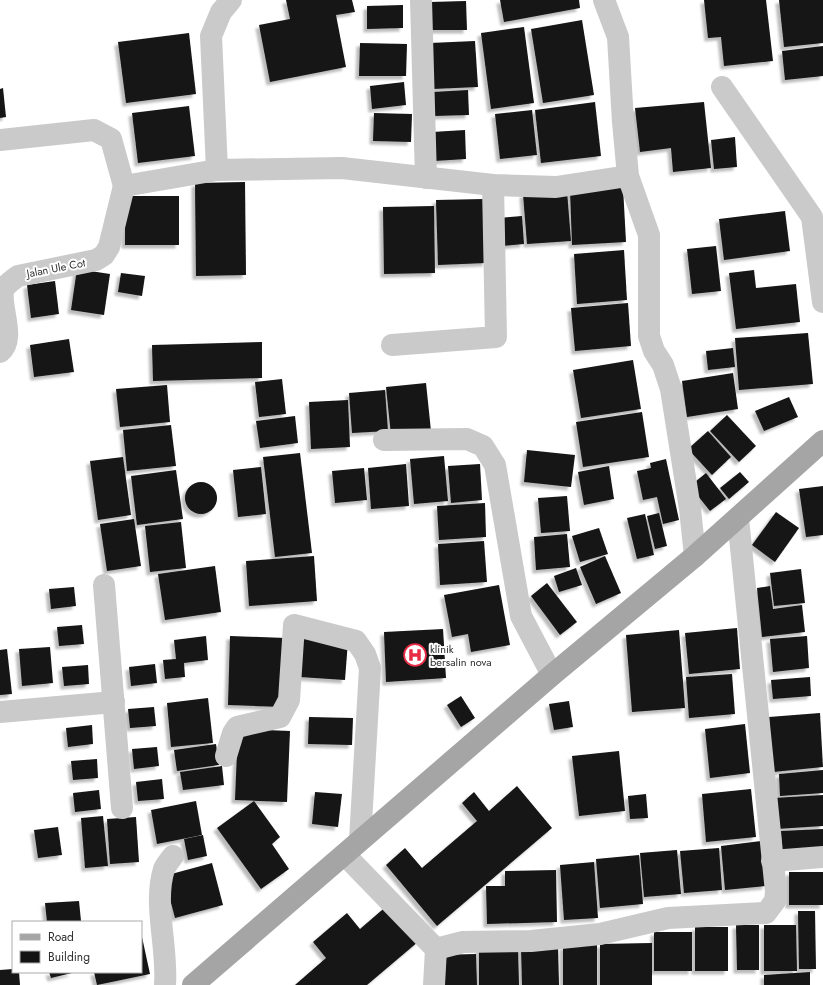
<svg xmlns="http://www.w3.org/2000/svg" width="823" height="985" font-family="Jost,sans-serif">
  <defs>
    <filter id="shadow"><feDropShadow dx="-3.5" dy="3.5" stdDeviation="1" flood-color="#0004"/></filter>
  </defs>
  <rect width="100%" height="100%" fill="#fff"/>
  <!-- building -->
  <g fill="#141414" filter="url(#shadow)">
    <path d="M286,0H352L355,12L336,15L346,67L270,82L259,25L290,19Z"/>
    <path d="M500,0H579L580,8L504,22Z"/>
    <path d="M704,0H766L773,61L724,66L721,37L708,38Z"/>
    <path d="M779,0H823V43L784,47Z"/>
    <path d="M466,1L467,30H430V2Z"/>
    <path d="M403,5V28L367,29V6Z"/>
    <path d="M582,20L594,95L543,103L531,29Z"/>
    <path d="M524,27L534,103L491,109L481,33Z"/>
    <path d="M189,33L196,94L126,103L118,42Z"/>
    <path d="M475,41L478,87L432,89L430,43Z"/>
    <path d="M360,43L407,44L406,76H359Z"/>
    <path d="M823,46V76L785,80L782,51Z"/>
    <path d="M404,82L406,105L372,109L370,86Z"/>
    <path d="M3,88L6,117L0,118V89Z"/>
    <path d="M468,90L469,115L433,116L432,92Z"/>
    <path d="M595,102L601,156L541,163L535,110Z"/>
    <path d="M704,102L711,168L673,172L671,148L640,152L635,108Z"/>
    <path d="M189,106L195,156L138,163L132,113Z"/>
    <path d="M532,110L537,155L500,159L495,114Z"/>
    <path d="M374,113L412,114L411,142L373,141Z"/>
    <path d="M465,130L466,159L434,161L432,132Z"/>
    <path d="M735,137L737,167L714,169L711,140Z"/>
    <path d="M245,182L246,275L196,276L195,183Z"/>
    <path d="M623,187L626,242L572,245L570,190Z"/>
    <path d="M567,191L571,241L527,244L523,194Z"/>
    <rect x="125" y="196" width="54" height="49"/>
    <path d="M484,199L486,263L438,265L436,200Z"/>
    <path d="M434,206L435,273L384,274L383,207Z"/>
    <path d="M785,211L790,251L724,260L719,219Z"/>
    <path d="M522,216L524,244L502,246L499,218Z"/>
    <path d="M716,246L721,291L692,294L687,249Z"/>
    <path d="M624,250L627,300L577,304L574,254Z"/>
    <path d="M77,269L110,274L104,315L71,310Z"/>
    <path d="M754,270L756,288L796,284L800,322L736,329L729,273Z"/>
    <path d="M121,273L145,276L142,296L118,292Z"/>
    <path d="M55,281L59,314L31,318L27,285Z"/>
    <path d="M628,303L631,346L575,351L571,308Z"/>
    <path d="M808,333L813,384L739,390L735,338Z"/>
    <path d="M69,339L74,372L34,377L30,345Z"/>
    <path d="M262,342V378L153,381L152,345Z"/>
    <path d="M733,348L735,367L708,370L706,351Z"/>
    <path d="M633,360L641,409L581,418L573,370Z"/>
    <path d="M733,373L738,409L687,417L682,381Z"/>
    <path d="M282,379L286,414L259,417L255,382Z"/>
    <path d="M426,383L431,431L391,435L386,387Z"/>
    <path d="M167,385L170,422L120,427L116,389Z"/>
    <path d="M385,390L388,431L352,433L349,393Z"/>
    <path d="M789,397L798,417L764,431L755,411Z"/>
    <path d="M348,400L350,447L311,449L309,402Z"/>
    <path d="M642,412L649,457L583,467L576,422Z"/>
    <path d="M727,415L756,446L739,462L710,431Z"/>
    <path d="M295,416L298,443L260,448L256,421Z"/>
    <path d="M171,425L176,466L127,471L123,430Z"/>
    <path d="M708,431L731,457L712,475L688,449Z"/>
    <path d="M527,450L575,455L571,487L524,482Z"/>
    <path d="M300,453L312,553L275,557L263,457Z"/>
    <path d="M444,456L448,501L414,504L410,459Z"/>
    <path d="M123,457L131,515L98,520L90,461Z"/>
    <path d="M666,459L679,520L663,524L657,497L643,500L637,471L651,468L650,463Z"/>
    <path d="M406,464L409,506L371,509L368,468Z"/>
    <path d="M480,464L482,500L451,503L448,466Z"/>
    <path d="M609,466L614,499L584,505L578,472Z"/>
    <path d="M261,467L266,514L238,517L233,470Z"/>
    <path d="M364,468L367,500L335,503L332,471Z"/>
    <path d="M176,470L183,519L137,525L131,476Z"/>
    <path d="M740,472L749,482L729,499L720,488Z"/>
    <path d="M706,473L726,499L710,511L690,486Z"/>
    <circle cx="201" cy="498" r="16"/>
    <path d="M823,486V535L806,537L799,489Z"/>
    <path d="M567,496L570,531L541,533L538,498Z"/>
    <path d="M485,503L486,537L439,540L437,506Z"/>
    <path d="M776,512L799,528L775,562L752,545Z"/>
    <path d="M659,513L667,546L655,549L647,516Z"/>
    <path d="M645,514L654,555L637,559L627,518Z"/>
    <path d="M134,519L141,566L107,571L100,524Z"/>
    <path d="M181,522L186,568L150,572L145,526Z"/>
    <path d="M599,528L608,554L580,562L572,536Z"/>
    <path d="M567,534L570,567L536,570L534,537Z"/>
    <path d="M484,541L487,582L440,585L438,544Z"/>
    <path d="M314,556L317,601L249,606L246,561Z"/>
    <path d="M605,556L621,593L596,604L580,567Z"/>
    <path d="M215,566L221,612L165,620L158,574Z"/>
    <path d="M576,568L582,585L559,592L554,576Z"/>
    <path d="M801,569L805,603L774,606L770,573Z"/>
    <path d="M547,583L577,622L560,635L531,596Z"/>
    <path d="M499,585L510,645L471,652L468,634L452,637L444,595Z"/>
    <path d="M770,586L773,609L802,605L805,632L762,637L757,588Z"/>
    <path d="M74,587L76,606L51,609L49,589Z"/>
    <path d="M82,625L84,644L59,646L57,627Z"/>
    <path d="M737,628L740,669L689,674L685,633Z"/>
    <path d="M443,629L446,678L386,682L384,632Z"/>
    <path d="M679,630L685,708L632,712L626,635Z"/>
    <path d="M206,636L208,660L184,663L185,677L165,679L163,660L176,659L174,640Z"/>
    <path d="M230,636L286,638L284,707L228,705Z"/>
    <path d="M807,636L809,668L773,672L770,639Z"/>
    <path d="M302,638L348,641L345,680L300,677Z"/>
    <path d="M50,647L53,683L22,686L19,649Z"/>
    <path d="M7,649L12,694L0,695V650Z"/>
    <path d="M155,664L157,683L131,686L129,667Z"/>
    <path d="M88,665L89,684L64,686L62,667Z"/>
    <path d="M732,674L735,714L689,718L686,677Z"/>
    <path d="M810,677L811,696L773,699L771,680Z"/>
    <path d="M461,696L475,718L461,727L447,705Z"/>
    <path d="M208,698L213,743L171,747L167,703Z"/>
    <path d="M569,701L573,727L554,730L549,704Z"/>
    <path d="M154,707L156,726L130,728L128,709Z"/>
    <path d="M820,713L823,767L773,772L769,717Z"/>
    <path d="M309,717L353,718L352,745L308,744Z"/>
    <path d="M745,724L750,773L710,778L705,729Z"/>
    <path d="M92,725L93,744L68,747L66,728Z"/>
    <path d="M238,729L290,731L287,802L235,800Z"/>
    <path d="M216,744L219,765L177,771L174,750Z"/>
    <path d="M157,747L159,766L134,769L132,749Z"/>
    <path d="M619,751L625,811L579,816L572,756Z"/>
    <path d="M97,759L98,778L73,780L71,761Z"/>
    <path d="M222,766L224,785L183,790L180,772Z"/>
    <path d="M823,770V793L780,796L779,774Z"/>
    <path d="M162,779L164,799L138,801L136,782Z"/>
    <path d="M517,786L552,828L437,926L386,865L405,848L422,868L477,821L462,803L474,792L489,811Z"/>
    <path d="M751,789L756,837L706,842L702,794Z"/>
    <path d="M99,790L101,809L75,812L73,793Z"/>
    <path d="M315,792L342,794L338,827L312,824Z"/>
    <path d="M646,794L648,818L630,819L628,796Z"/>
    <path d="M823,795V826L776,829L774,798Z"/>
    <path d="M196,801L202,835L157,844L151,810Z"/>
    <path d="M254,801L280,837L272,844L289,869L261,889L217,828Z"/>
    <path d="M103,816L108,866L85,868L81,818Z"/>
    <path d="M136,817L139,862L110,864L107,819Z"/>
    <path d="M58,827L62,855L38,858L34,830Z"/>
    <path d="M823,829V850L782,852L781,831Z"/>
    <path d="M203,835L207,856L188,860L184,839Z"/>
    <path d="M761,841L766,886L725,890L721,846Z"/>
    <path d="M719,848L722,890L684,893L680,851Z"/>
    <path d="M677,850L681,894L644,897L640,853Z"/>
    <path d="M639,855L643,904L600,908L596,859Z"/>
    <path d="M594,862L598,918L564,920L560,865Z"/>
    <path d="M212,863L223,905L175,918L164,876Z"/>
    <path d="M556,870L557,922L487,924L486,886H505V871Z"/>
    <rect x="789" y="872" width="34" height="33"/>
    <path d="M79,901L81,921L47,922L45,903Z"/>
    <path d="M389,904L419,941L367,985H295L326,958L313,942L347,913L360,929Z"/>
    <path d="M798,911H815L816,969H799Z"/>
    <path d="M736,925H759V970H737Z"/>
    <path d="M764,925H796L797,971H764Z"/>
    <rect x="695" y="927" width="33" height="44"/>
    <rect x="654" y="932" width="38" height="39"/>
    <path d="M142,937L150,974L97,985L94,972H141Z"/>
    <path d="M652,943V985H600V944Z"/>
    <path d="M597,945V985H563V946Z"/>
    <path d="M558,946L559,985H522L521,947Z"/>
    <path d="M518,947L519,985H479V948Z"/>
    <path d="M476,954L477,985H437V955Z"/>
    <path d="M13,969V972H19L20,985H0V970Z"/>
    <path d="M49,972H72V973L51,978Z"/>
    <path d="M810,972V985H764V975Z"/>
  </g>
  <g fill="none" stroke-linecap="round" stroke-linejoin="round">
    <!-- minor -->
    <g stroke="#cacaca" stroke-width="22">
      <path d="M421,0L426,178"/>
      <path d="M604,0L618,37L623,122L628,176L649,235V336L654,351L663,365L671,389L690,509L695,556"/>
      <path d="M722,87L812,217L823,302"/>
      <path d="M0,140L94,130L111,139L124,186"/>
      <path d="M217,170L211,36L221,12L231,0"/>
      <path d="M124,186L217,170L342,168L493,185L556,187L628,176"/>
      <path d="M392,345L496,337L493,185"/>
      <path d="M0,352C16,339 0,309 3,291C5,285 13,280 18,276L96,260L104,255L109,247L124,186"/>
      <path d="M384,440L467,439L483,446L495,465L521,616L552,675"/>
      <path d="M104,585L122,808"/>
      <path d="M0,712L114,702"/>
      <path d="M226,756L233,733L237,727L280,717L289,700L294,625L356,641L365,654L370,668L360,840"/>
      <path d="M345,855L436,949L434,985"/>
      <path d="M772,861L823,857"/>
      <path d="M436,949L463,942L531,941L600,934L668,918L766,913L775,901L776,892L738,518"/>
      <path d="M165,985C168,948 153,904 164,869C166,865 170,860 173,856"/>
    </g>
    <!-- major -->
    <path stroke="#a5a5a5" stroke-width="22" d="M193,985L552,675L695,556L823,441"/>
  </g>
  <!-- icons -->
  <defs>
    <g id="hospital-ring" transform="scale(1.15)"><circle r="9.5" fill="#fff" stroke="#e92a45" stroke-width="1.5"/><path d="M-5-5h3v3.5h4V-5h3V5h-3V1.5h-4V5h-3Z" fill="#e92a45"/></g>
  </defs>
  <g fill-rule="evenodd">
    <use href="#hospital-ring" x="415" y="655"/>
  </g>
  <g text-anchor="middle" stroke-width="4" stroke-linejoin="round" paint-order="stroke">
    <!-- street labels -->
    <g font-size="11" fill="#2d2d2d" stroke="#fff">
      <text transform="translate(56 268) rotate(-11)" y="4">Jalan Ule Cot</text>
    </g>
    <!-- poi labels -->
    <g font-size="11" fill="#2d2d2d" stroke="#fff" text-anchor="start">
      <text x="430" y="653">klinik<tspan x="430" dy="13">bersalin nova</tspan></text>
    </g>
  </g>
  <!-- legend -->
  <rect x="12" y="921" width="130" height="52" fill="#ffffff" stroke="#ababab"/>
  <rect x="20" y="934" width="20" height="6" fill="#a5a5a5" stroke="#ababab"/>
  <text x="48" y="941" font-size="12" fill="#2d2d2d">Road</text>
  <rect x="20" y="951" width="20" height="12" fill="#141414" stroke="#ababab"/>
  <text x="48" y="961" font-size="12" fill="#2d2d2d">Building</text>
</svg>
